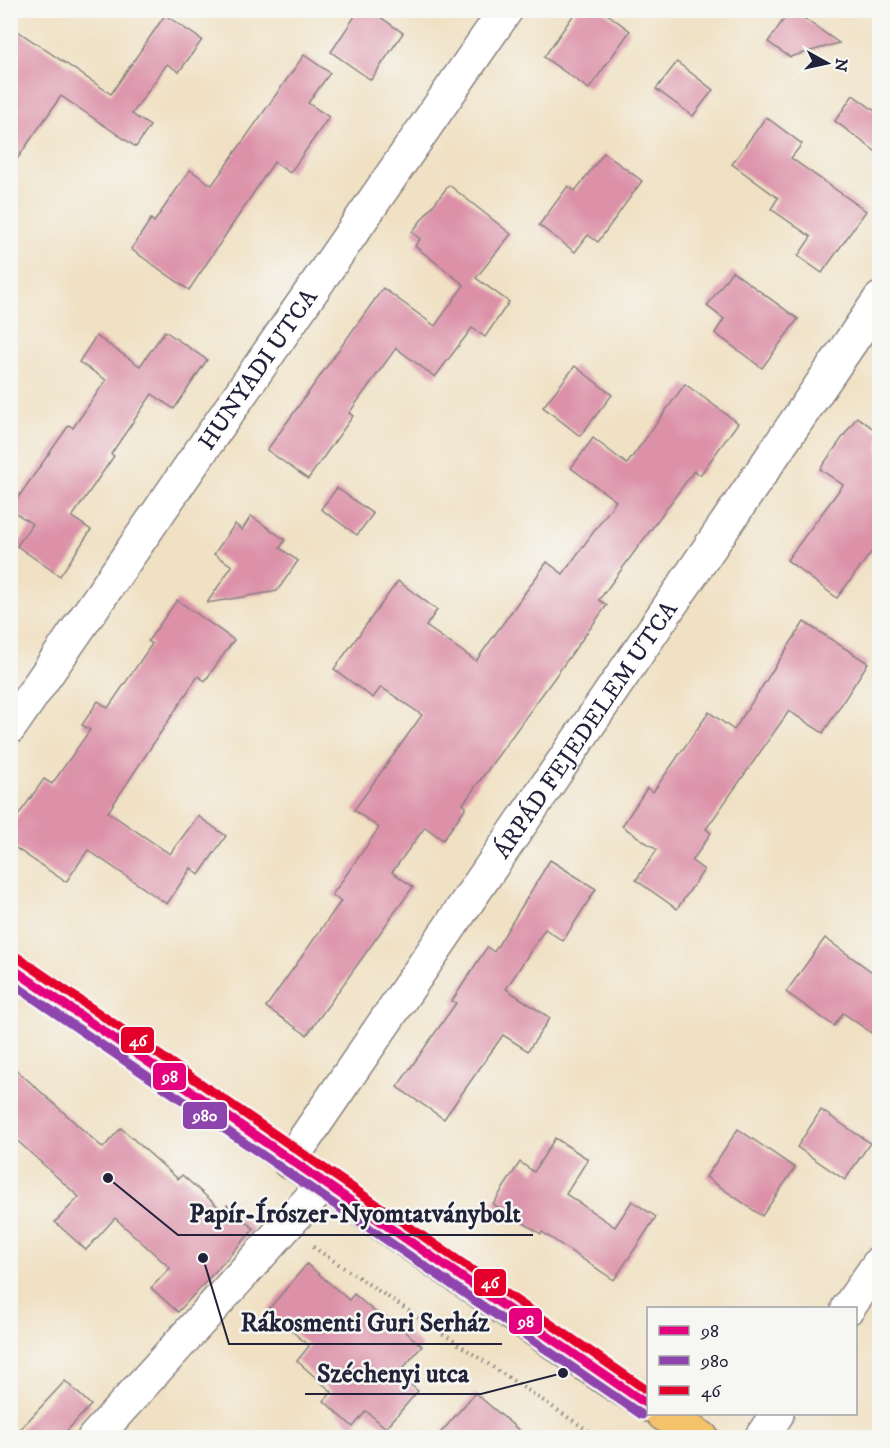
<svg xmlns="http://www.w3.org/2000/svg" width="890" height="1448" font-family="'IM FELL DW Pica',serif">
  <rect width="100%" height="100%" fill="#f6f6f2"/>
  <filter id="ink" filterUnits="userSpaceOnUse"><feTurbulence type="fractalNoise" baseFrequency=".0167" numOctaves="2"/><feDisplacementMap in="SourceGraphic" scale="12" xChannelSelector="R" yChannelSelector="G"/><feConvolveMatrix kernelMatrix="1 2 1 2 8 2 1 2 1" color-interpolation-filters="sRGB"/></filter>
  <filter id="wash" filterUnits="userSpaceOnUse"><feTurbulence type="fractalNoise" baseFrequency=".008" numOctaves="4" result="noise"/><feDisplacementMap in="SourceGraphic" scale="24" xChannelSelector="R" yChannelSelector="G"/><feGaussianBlur stdDeviation="1.35" result="paint"/><feColorMatrix in="noise" values="0 0 0 0 0 0 0 0 0 0 0 0 0 0 0 0 0 1.4 0 .05"/><feComposite in="paint" operator="in"/></filter>
  <g filter="url(#wash)">
    <rect width="100%" height="100%" fill="#f0e1c4"/>
    <g id="blocks">
      <!-- building -->
      <g fill="#dc91a9">
        <path d="M359,10H370L403,33L371,80L331,52Z"/>
        <path d="M577,10H602L630,31L589,89L544,57Z"/>
        <path d="M790,10H792L839,43L790,57L768,42Z"/>
        <path d="M165,15L202,40L179,72L167,64L132,114L150,126L136,147L61,96L10,169V26L111,94Z"/>
        <path d="M304,55L330,73L308,103L329,117L290,173L274,162L189,290L131,249L151,219L154,222L190,170L212,185Z"/>
        <path d="M677,62L713,90L693,116L656,89Z"/>
        <path d="M853,95L879,114V154L835,121Z"/>
        <path d="M766,117L802,144L791,158L866,211L822,273L798,256L811,237L771,209L778,198L732,164Z"/>
        <path d="M604,153L642,181L598,242L588,235L575,252L539,225L568,186L575,191Z"/>
        <path d="M449,185L511,234L476,278L509,302L485,337L472,328L435,377L396,348L349,413L353,416L308,479L267,450L383,288L435,326L464,285L415,246L420,239L412,232Z"/>
        <path d="M732,271L798,319L762,368L715,333L724,319L707,306Z"/>
        <path d="M165,331L207,360L174,409L152,394L111,454L114,456L72,517L91,530L60,576L17,546L32,524L10,509L69,425L73,428L106,380L79,362L96,336L140,366Z"/>
        <path d="M575,366L612,395L580,436L543,407Z"/>
        <path d="M685,384L738,423L700,475L694,471L599,600L607,605L463,804L466,807L443,840L425,827L392,872L413,887L307,1035L266,1007L341,901L332,895L379,828L354,810L422,715L381,687L373,698L334,669L398,581L437,610L426,626L476,661L547,562L563,574L616,501L571,468L593,438L627,464Z"/>
        <path d="M857,417L879,433V542L837,598L787,560L843,485L820,469Z"/>
        <path d="M337,488L373,514L357,535L321,509Z"/>
        <path d="M251,516L285,540L280,548L298,561L277,591L207,603L232,566L214,554L235,524L242,530Z"/>
        <path d="M177,600L234,640L205,681L198,676L108,812L170,854L198,816L226,836L199,875L191,868L167,904L88,850L66,882L10,844V827L44,779L52,784L90,730L82,725L98,701L108,708L152,644L148,641Z"/>
        <path d="M804,622L868,663L823,733L789,711L706,829L711,833L692,861L704,870L677,909L636,880L657,850L622,826L647,788L653,792L709,712L734,730Z"/>
        <path d="M550,860L596,889L563,941L545,929L506,989L550,1018L528,1051L503,1035L444,1119L397,1087L456,1003L452,1001L487,947L494,952Z"/>
        <path d="M825,938L879,977V1038L843,1013L834,1026L786,992Z"/>
        <path d="M10,1064L103,1148L121,1128L178,1179L182,1175L222,1210L227,1205L254,1229L178,1312L151,1288L170,1268L115,1218L86,1250L55,1222L79,1197L10,1134Z"/>
        <path d="M821,1110L870,1143L845,1180L797,1147Z"/>
        <path d="M738,1129L795,1168L762,1216L706,1177Z"/>
        <path d="M555,1138L588,1159L566,1194L615,1227L632,1201L656,1217L614,1280L542,1232L541,1234L493,1204L520,1162L534,1172Z"/>
        <path d="M307,1264L349,1300L354,1294L390,1325L393,1321L422,1346L398,1374L418,1391L386,1428L366,1411L353,1427L324,1401L332,1392L297,1361L309,1346L268,1310Z"/>
        <path d="M65,1381L91,1405L61,1437H13Z"/>
        <path d="M475,1393L527,1437H437Z"/>
      </g>
    </g>
  </g>
  <g filter="url(#ink)">
    <use href="#blocks" fill-opacity="0" stroke="#898280" stroke-width="1.5"/>
    <g fill="none" stroke-linecap="round" stroke-linejoin="round">
      <!-- minor casing -->
      <g stroke="#898280" stroke-width="36">
        <g id="minor">
          <path id="s1" d="M10,727L506,10"/>
          <path id="s2" d="M289,1162L880,299"/>
          <path d="M848,1308L880,1262"/>
          <path d="M94,1438L323,1185"/>
          <path d="M761,1438L777,1414"/>
        </g>
      </g>
      <!-- major casing -->
      <g stroke="#898280" stroke-width="36">
        <g id="major">
          <path d="M10,967L608,1380L648,1405"/>
          <path d="M663,1414L702,1438"/>
        </g>
      </g>
      <!-- path -->
      <g stroke="#898280" stroke-width="4" stroke-dasharray="1.5 4.5" stroke-linecap="butt">
        <path d="M313,1247L599,1438"/>
        <path d="M443,1333L470,1324"/>
      </g>
      <!-- minor -->
      <use href="#minor" stroke="#fff" stroke-width="33"/>
      <!-- major -->
      <use href="#major" stroke="#f3c26a" stroke-width="33"/>
      <!-- bus-1 casing -->
      <g stroke="#f6f6f2" stroke-width="14">
        <path id="bus-1" d="M10,967L648,1405"/>
      </g>
      <!-- bus-2 casing -->
      <g stroke="#f6f6f2" stroke-width="14">
        <path id="bus-2" d="M10,982L642,1415"/>
      </g>
      <!-- bus-3 casing -->
      <g stroke="#f6f6f2" stroke-width="14">
        <path id="bus-3" d="M17,957L648,1391"/>
      </g>
      <!-- bus-1 -->
      <use href="#bus-1" stroke="#e5007d" stroke-width="9"/>
      <!-- bus-2 -->
      <use href="#bus-2" stroke="#8e44ad" stroke-width="9"/>
      <!-- bus-3 -->
      <use href="#bus-3" stroke="#e4002b" stroke-width="9"/>
    </g>
  </g>
  <g text-anchor="middle" stroke-width="5" stroke-linejoin="round" paint-order="stroke">
    <!-- street labels -->
    <g font-size="24" fill="#22223b" stroke="#f6f6f2">
      <text dy="8" stroke="none"><textPath href="#s1" startOffset="435">HUNYADI UTCA</textPath></text>
      <text dy="8" stroke="none"><textPath href="#s2" startOffset="524">ÁRPÁD FEJEDELEM UTCA</textPath></text>
    </g>
  </g>
  <!-- callouts -->
  <path fill="none" stroke="#22223b" stroke-width="2" d="M108 1178L178 1235H533M203 1258L229 1344H502M563 1373L481 1394H305"/>
  <g fill="#22223b" stroke="#f6f6f2" stroke-width="2">
    <circle cx="108" cy="1178" r="6"/>
    <circle cx="203" cy="1258" r="6"/>
    <circle cx="563" cy="1373" r="6"/>
  </g>
  <g font-size="26" text-anchor="middle" font-weight="bold" fill="#22223b" stroke="#f6f6f2" stroke-width="5" stroke-linejoin="round" paint-order="stroke">
    <text x="355" y="1222">Papír-Írószer-Nyomtatványbolt</text>
    <text x="365" y="1331">Rákosmenti Guri Serház</text>
    <text x="393" y="1382">Széchenyi utca</text>
  </g>
  <g stroke="#f6f6f2" stroke-width="2">
    <rect x="120" y="1026" width="35" height="28" rx="6" fill="#e4002b"/>
    <rect x="152" y="1062" width="35" height="29" rx="6" fill="#e5007d"/>
    <rect x="182" y="1101" width="46" height="29" rx="6" fill="#8e44ad"/>
    <rect x="473" y="1268" width="34" height="29" rx="6" fill="#e4002b"/>
    <rect x="508" y="1307" width="35" height="28" rx="6" fill="#e5007d"/>
  </g>
  <g font-size="16" text-anchor="middle" font-weight="bold" fill="#fff">
    <text x="138" y="1046">46</text>
    <text x="170" y="1082">98</text>
    <text x="205" y="1121">980</text>
    <text x="490" y="1288">46</text>
    <text x="526" y="1327">98</text>
  </g>
  <!-- margin -->
  <rect width="890" height="1448" fill="none" stroke="#f6f6f2" stroke-width="36"/>
  <!-- legend -->
  <rect x="647" y="1307" width="210" height="108" fill="#f6f6f2" stroke="#a1a1a9" stroke-width="1.5"/>
  <rect x="659" y="1326" width="30" height="9" fill="#e5007d" stroke="#a1a1a9" stroke-width="1.5"/>
  <text x="701" y="1337" font-size="18" fill="#22223b">98</text>
  <rect x="659" y="1356" width="30" height="9" fill="#8e44ad" stroke="#a1a1a9" stroke-width="1.5"/>
  <text x="701" y="1367" font-size="18" fill="#22223b">980</text>
  <rect x="659" y="1386" width="30" height="9" fill="#e4002b" stroke="#a1a1a9" stroke-width="1.5"/>
  <text x="701" y="1397" font-size="18" fill="#22223b">46</text>
  <!-- north arrow -->
  <g transform="translate(827 63) rotate(98)" stroke="#f6f6f2" stroke-width="4.5" paint-order="stroke">
  <path d="M0-4.5L10 22L0 15L-10 22Z" fill="#22223b"/>
  <text y="-9" font-size="16" font-weight="bold" text-anchor="middle" fill="#22223b">N</text>
  </g>
</svg>
